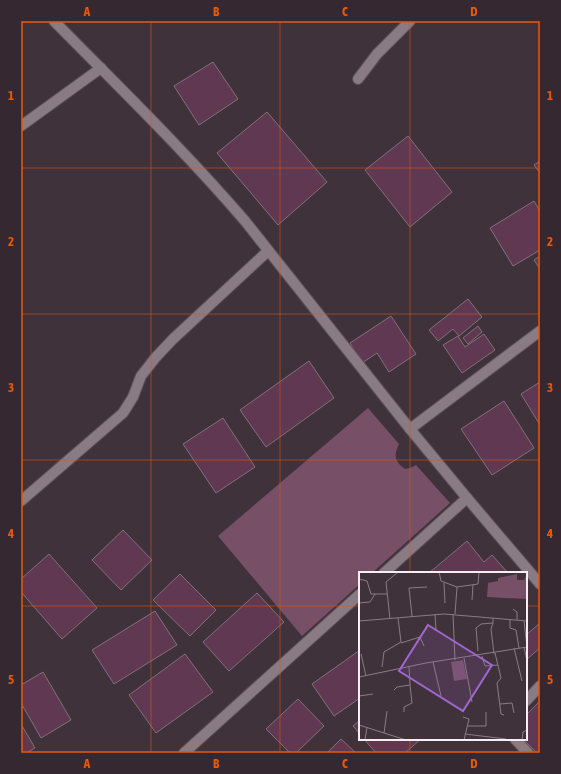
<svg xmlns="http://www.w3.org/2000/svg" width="561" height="774" font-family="'Asap Condensed',sans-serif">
  <rect width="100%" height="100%" fill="#40323a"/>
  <!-- green -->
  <path fill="#775067" d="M368,408L399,444C393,456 395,462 405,469L410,468L416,465L450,503L372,573H360V584L302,636L218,536Z"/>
  <!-- building -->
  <g fill="#613851" stroke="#807179">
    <path d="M213,62L238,99L199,125L174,86Z"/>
    <path d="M267,112L327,182L278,225L217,153Z"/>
    <path d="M408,136L452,192L410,227L365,170Z"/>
    <path d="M540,161V173L534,165Z"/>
    <path d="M534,201L540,211V250L513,266L490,228Z"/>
    <path d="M540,256V269L534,260Z"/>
    <path d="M468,299L482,317L459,336L453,329L438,341L429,330Z"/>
    <path d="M391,316L416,354L389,372L377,353L362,363L350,343Z"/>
    <path d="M478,326L482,332L468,344L463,338Z"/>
    <path d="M484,334L495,350L462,373L443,345L458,336L465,347Z"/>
    <path d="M309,361L334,398L266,447L240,410Z"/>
    <path d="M540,382V425L521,394Z"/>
    <path d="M504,401L534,448L492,475L461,429Z"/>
    <path d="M223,418L255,467L216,493L183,444Z"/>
    <path d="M123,530L152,560L121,590L92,560Z"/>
    <path d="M467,541L484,562L492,555L508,573H429Z"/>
    <path d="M49,554L97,608L62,639L21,592V579Z"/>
    <path d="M180,574L216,610L190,636L153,600Z"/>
    <path d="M257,593L284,622L229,671L203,642Z"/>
    <path d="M155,611L177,645L114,684L92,650Z"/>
    <path d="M540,623V648L526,660V635Z"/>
    <path d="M360,650V698L334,716L312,684Z"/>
    <path d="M185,654L213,692L156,733L129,695Z"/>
    <path d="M43,672L71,720L41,738L21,703V685Z"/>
    <path d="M298,699L324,726L296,753H290L266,729Z"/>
    <path d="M540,701V753H537L523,739H526V715Z"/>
    <path d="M360,720V734L353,726Z"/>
    <path d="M21,724L35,748L26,753H21Z"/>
    <path d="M341,739L356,753H327Z"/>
    <path d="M364,739H421L405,753H376Z"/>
  </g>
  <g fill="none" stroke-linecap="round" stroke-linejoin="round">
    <!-- minor casing -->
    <g stroke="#5c5158" stroke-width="12">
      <g id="minor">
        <path d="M54,21C119,87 185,151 245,221L410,429L467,498L540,584"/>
        <path d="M358,79L377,54L410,21"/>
        <path d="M21,126L101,68"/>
        <path d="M410,429L540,331"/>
        <path d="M21,501L123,413L133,397L141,376L156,357L173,339L268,251"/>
        <path d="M384,573L467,498"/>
        <path d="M526,701L540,686"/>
        <path d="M515,739L528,753"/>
        <path d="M184,753L360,594"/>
      </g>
    </g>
    <!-- minor -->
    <use href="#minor" stroke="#897a83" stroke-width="10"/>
  </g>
  <!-- grid -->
  <path fill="none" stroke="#e8590c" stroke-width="1" stroke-opacity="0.55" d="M151,21V753M280,21V753M410,21V573M21,168H540M21,314H540M21,460H540M21,606H360M526,606H540M410,739V753"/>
  <!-- overview -->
  <g transform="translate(359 572)">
    <rect width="168" height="168" fill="#40323a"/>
    <path d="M158,2V8H165L168,2V27L128,25L129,11L139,9V6ZM104,88L108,107L95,109L92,90Z" fill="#775067"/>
    <path fill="none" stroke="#897d84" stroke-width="1" d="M80,0L82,9L98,15M0,7L8,9L12,22H28M85,11L86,31M113,28L114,13M0,31L11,30L16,22M154,37L158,40V48M76,42L77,59M94,42L96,88M96,42L98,15L119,12L120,0M53,44L50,16L68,15M31,47L27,10L39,0M151,48V56L157,58L160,76M0,49L85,42L168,49M165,49L168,75M134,51L132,57L135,82M42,71L61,65L65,74M165,75L168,89M155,76L163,109M119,79L117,56L122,52L134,51V46M136,81L142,106L138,111L142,142L145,143M2,82L7,104M123,84L126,94L139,93M105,86L113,130M74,90L82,124M23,95L25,80L42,70L39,46M0,105L67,91L168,75M35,118L38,115L51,113L50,94M0,124L14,122M141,132L153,131L155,141M45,140V135L53,131L51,113M104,145L110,147L105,168M0,153L47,168M109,154H127V140M25,161L28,139M106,162L147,167M6,168L8,155M163,168L164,160L168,158"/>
    <path fill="#a066cf" fill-opacity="0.15" stroke="#a066cf" stroke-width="2" d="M69,53L133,93L104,139L40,99Z"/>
    <rect width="168" height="168" fill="none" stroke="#f7eef3" stroke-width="2"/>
  </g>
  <!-- border -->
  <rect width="561" height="774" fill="none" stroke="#352830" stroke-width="44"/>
  <rect x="22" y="22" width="517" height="730" fill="none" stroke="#e8590c" stroke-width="1.5"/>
  <g font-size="13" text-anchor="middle" font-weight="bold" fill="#e8590c">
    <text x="87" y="16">A</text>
    <text x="216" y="16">B</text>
    <text x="345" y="16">C</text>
    <text x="474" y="16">D</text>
    <text x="11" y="100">1</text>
    <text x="550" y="100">1</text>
    <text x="11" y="246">2</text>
    <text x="550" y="246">2</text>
    <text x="11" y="392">3</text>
    <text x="550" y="392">3</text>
    <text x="11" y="538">4</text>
    <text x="550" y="538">4</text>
    <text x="11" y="684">5</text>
    <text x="550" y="684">5</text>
    <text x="87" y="768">A</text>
    <text x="216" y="768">B</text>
    <text x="345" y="768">C</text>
    <text x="474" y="768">D</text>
  </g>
</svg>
